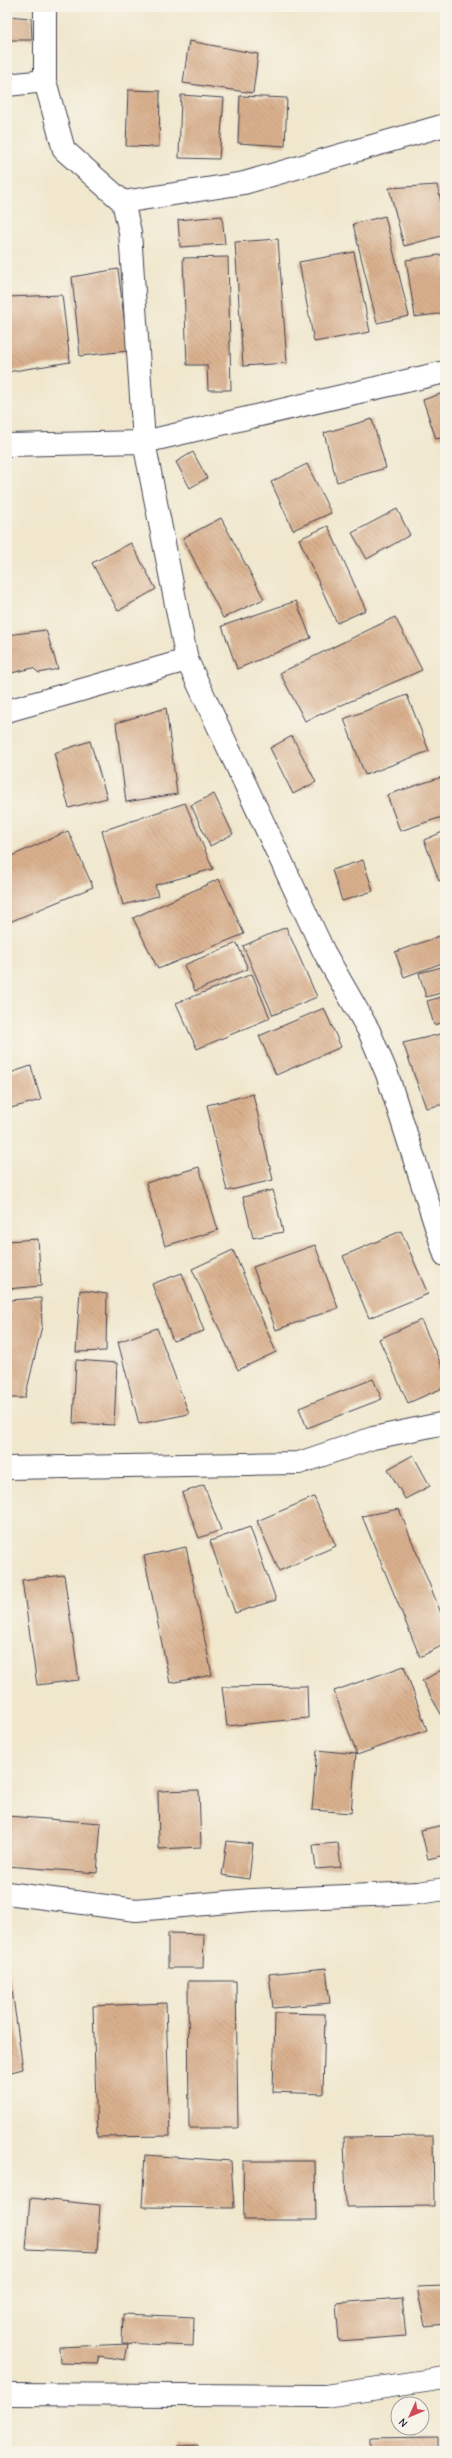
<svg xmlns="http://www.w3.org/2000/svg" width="452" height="2458" font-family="'Comic Neue',sans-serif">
  <defs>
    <pattern id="building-back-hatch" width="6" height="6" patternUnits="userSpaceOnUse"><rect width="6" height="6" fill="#d9b08d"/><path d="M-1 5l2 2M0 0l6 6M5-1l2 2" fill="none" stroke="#ba977b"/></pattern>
  </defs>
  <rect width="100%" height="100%" fill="#f7f3e8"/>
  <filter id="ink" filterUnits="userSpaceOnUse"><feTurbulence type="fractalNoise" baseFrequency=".025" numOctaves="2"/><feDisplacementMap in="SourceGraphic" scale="8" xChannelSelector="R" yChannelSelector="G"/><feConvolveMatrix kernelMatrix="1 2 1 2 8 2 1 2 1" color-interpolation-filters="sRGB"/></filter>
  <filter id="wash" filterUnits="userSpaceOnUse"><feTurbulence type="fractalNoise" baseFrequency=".012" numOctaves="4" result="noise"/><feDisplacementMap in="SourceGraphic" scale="16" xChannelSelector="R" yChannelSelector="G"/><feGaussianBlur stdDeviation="0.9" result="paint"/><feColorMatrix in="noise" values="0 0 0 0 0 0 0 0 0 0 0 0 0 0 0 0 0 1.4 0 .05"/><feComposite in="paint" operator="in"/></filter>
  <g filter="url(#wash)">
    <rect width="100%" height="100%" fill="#f0e7cd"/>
    <g id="blocks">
      <!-- building -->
      <g fill="url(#building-back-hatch)">
        <path d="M7,16L31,18L32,40H7Z"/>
        <path d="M189,41L258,54L253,93L183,83Z"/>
        <path d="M128,90L160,91L159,147L126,146Z"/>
        <path d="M181,95L224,98L219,159L179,158Z"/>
        <path d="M240,96L287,98L285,146L238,143Z"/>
        <path d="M7,144L10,153L7,154Z"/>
        <path d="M437,185L445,218V235L404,246L389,188Z"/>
        <path d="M222,216L225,244L180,247L178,220Z"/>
        <path d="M385,216L409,316L377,323L353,224Z"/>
        <path d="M278,239L287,363L243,366L235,242Z"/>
        <path d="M354,252L370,332L314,342L299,262Z"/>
        <path d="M445,254V313L415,317L406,260Z"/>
        <path d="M228,257L231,390H208L207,365H187L183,258Z"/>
        <path d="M118,269L128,351L80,356L72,277Z"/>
        <path d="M62,295L70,362L7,372V297Z"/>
        <path d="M443,393L445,437L436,439L423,400Z"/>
        <path d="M372,419L386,468L337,482L324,433Z"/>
        <path d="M193,452L207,478L190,488L176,462Z"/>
        <path d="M307,464L331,513L293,530L271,482Z"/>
        <path d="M397,509L410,535L367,559L352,533Z"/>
        <path d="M221,518L264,599L223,618L183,538Z"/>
        <path d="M328,526L366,610L337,623L299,539Z"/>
        <path d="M131,543L156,589L118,611L92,563Z"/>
        <path d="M296,601L311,638L237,669L222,626Z"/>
        <path d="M395,617L422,670L305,721L280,673Z"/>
        <path d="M46,630L58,669L39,673L33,668L7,674V635Z"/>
        <path d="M407,695L429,751L365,775L344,719Z"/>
        <path d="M166,708L177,794L126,802L116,723Z"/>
        <path d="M292,736L316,782L293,794L270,748Z"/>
        <path d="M90,741L107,798L69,808L54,753Z"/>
        <path d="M445,776V816L400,831L387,795Z"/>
        <path d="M214,794L233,834L210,846L191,805Z"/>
        <path d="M185,803L213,869L155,885L158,896L123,905L102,831Z"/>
        <path d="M68,831L93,887L7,923V858Z"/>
        <path d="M445,831V878L439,881L424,840Z"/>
        <path d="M363,860L373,891L342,901L332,870Z"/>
        <path d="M219,879L244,934L158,969L133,918Z"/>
        <path d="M286,927L317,997L273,1015L243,946Z"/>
        <path d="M445,934V962L404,977L395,952Z"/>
        <path d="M237,943L248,969L195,991L184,965Z"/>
        <path d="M445,966V992L426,997L419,973Z"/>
        <path d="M252,974L270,1018L197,1049L176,1003Z"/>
        <path d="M445,996V1022L434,1025L427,1001Z"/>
        <path d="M324,1008L341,1047L276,1075L259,1036Z"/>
        <path d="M445,1033V1104L426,1108L403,1043Z"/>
        <path d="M31,1066L41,1100L7,1109V1074Z"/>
        <path d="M253,1094L273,1180L227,1191L207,1105Z"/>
        <path d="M199,1167L218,1230L165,1246L146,1183Z"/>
        <path d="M273,1190L283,1232L253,1238L243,1197Z"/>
        <path d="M401,1231L428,1294L369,1318L343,1256Z"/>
        <path d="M38,1239L41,1286L7,1289V1241Z"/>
        <path d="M315,1245L338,1308L276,1330L253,1267Z"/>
        <path d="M233,1250L276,1352L238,1370L192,1269Z"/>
        <path d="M182,1273L204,1331L173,1341L152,1284Z"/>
        <path d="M80,1290L107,1294L106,1351L76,1352Z"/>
        <path d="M41,1298L42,1326L25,1398H7V1300Z"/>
        <path d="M421,1320L445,1373V1387L408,1403L379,1339Z"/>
        <path d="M157,1328L189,1414L139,1424L118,1342Z"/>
        <path d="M76,1360L117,1363L114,1425L73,1423Z"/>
        <path d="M373,1379L382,1399L307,1428L299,1408Z"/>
        <path d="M413,1455L430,1486L405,1499L388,1469Z"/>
        <path d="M204,1485L221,1530L199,1538L182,1493Z"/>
        <path d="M314,1497L336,1546L279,1571L257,1521Z"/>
        <path d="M399,1509L445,1623V1644L420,1657L362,1516Z"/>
        <path d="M250,1527L276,1600L235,1613L210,1541Z"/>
        <path d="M186,1547L212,1675L170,1683L144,1556Z"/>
        <path d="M64,1575L79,1680L37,1685L22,1580Z"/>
        <path d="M7,1634H8L9,1668H7Z"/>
        <path d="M404,1666L427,1730L357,1755L334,1691Z"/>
        <path d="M445,1668V1721L422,1681Z"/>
        <path d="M307,1686L308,1718L227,1726L222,1687Z"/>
        <path d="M317,1750L356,1754L351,1813L312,1810Z"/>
        <path d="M199,1790L201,1847L159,1849L158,1791Z"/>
        <path d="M7,1816L101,1823L97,1873L7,1866Z"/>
        <path d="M443,1825L445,1855L428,1859L421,1830Z"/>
        <path d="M227,1841L253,1844L249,1879L222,1875Z"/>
        <path d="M338,1843L341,1867L316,1869L313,1845Z"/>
        <path d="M168,1933L204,1934L203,1968H168Z"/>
        <path d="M7,1954L23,2069L7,2073Z"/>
        <path d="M326,1968L330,2003L273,2008L269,1974Z"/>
        <path d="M188,1981H236L238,2128H189Z"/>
        <path d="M166,2003L170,2136L97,2137L93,2006Z"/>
        <path d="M275,2013L325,2014L323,2094L273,2092Z"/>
        <path d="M433,2136L434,2206L346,2207L344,2137Z"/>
        <path d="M145,2155L231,2161L234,2208L142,2207Z"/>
        <path d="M243,2161H315L316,2220H244Z"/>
        <path d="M30,2198L100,2205L97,2252L26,2249Z"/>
        <path d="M445,2286V2324L425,2326L417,2287Z"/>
        <path d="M402,2298L406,2336L339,2341L336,2303Z"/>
        <path d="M123,2314L194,2317L193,2346L122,2343Z"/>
        <path d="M128,2344L125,2360L99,2356L97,2364L60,2363L59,2347Z"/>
        <path d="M438,2437V2451H371V2438Z"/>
        <path d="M198,2445L199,2451H177V2446Z"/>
      </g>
    </g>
  </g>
  <g filter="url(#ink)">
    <use href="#blocks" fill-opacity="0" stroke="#414051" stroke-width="1"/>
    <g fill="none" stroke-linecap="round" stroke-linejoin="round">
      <!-- minor casing -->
      <g stroke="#414051" stroke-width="24">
        <g id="minor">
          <path d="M45,7V81L64,150L123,202L130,232L144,442L187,660L324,952L369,1031L387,1074L445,1255"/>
          <path d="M7,85L45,81"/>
          <path d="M123,202L244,183L445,125"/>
          <path d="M7,445L144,442L445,372"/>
          <path d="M7,711L187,660"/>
          <path d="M7,1468L299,1463L373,1438L445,1423"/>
          <path d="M7,1893L136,1910L252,1900L418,1893L445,1889"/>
          <path d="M7,2394L325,2396L445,2378"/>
        </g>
      </g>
      <!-- minor -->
      <use href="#minor" stroke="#fff" stroke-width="22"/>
    </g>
  </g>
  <!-- margin -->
  <rect width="452" height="2458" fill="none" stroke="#f7f3e8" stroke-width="24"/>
  <!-- north arrow -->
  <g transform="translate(410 2416) rotate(226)"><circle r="19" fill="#f7f3e8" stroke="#a29fa3"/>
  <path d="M0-3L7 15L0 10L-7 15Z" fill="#d1495b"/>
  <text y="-6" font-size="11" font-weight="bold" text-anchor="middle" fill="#22223b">N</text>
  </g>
</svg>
